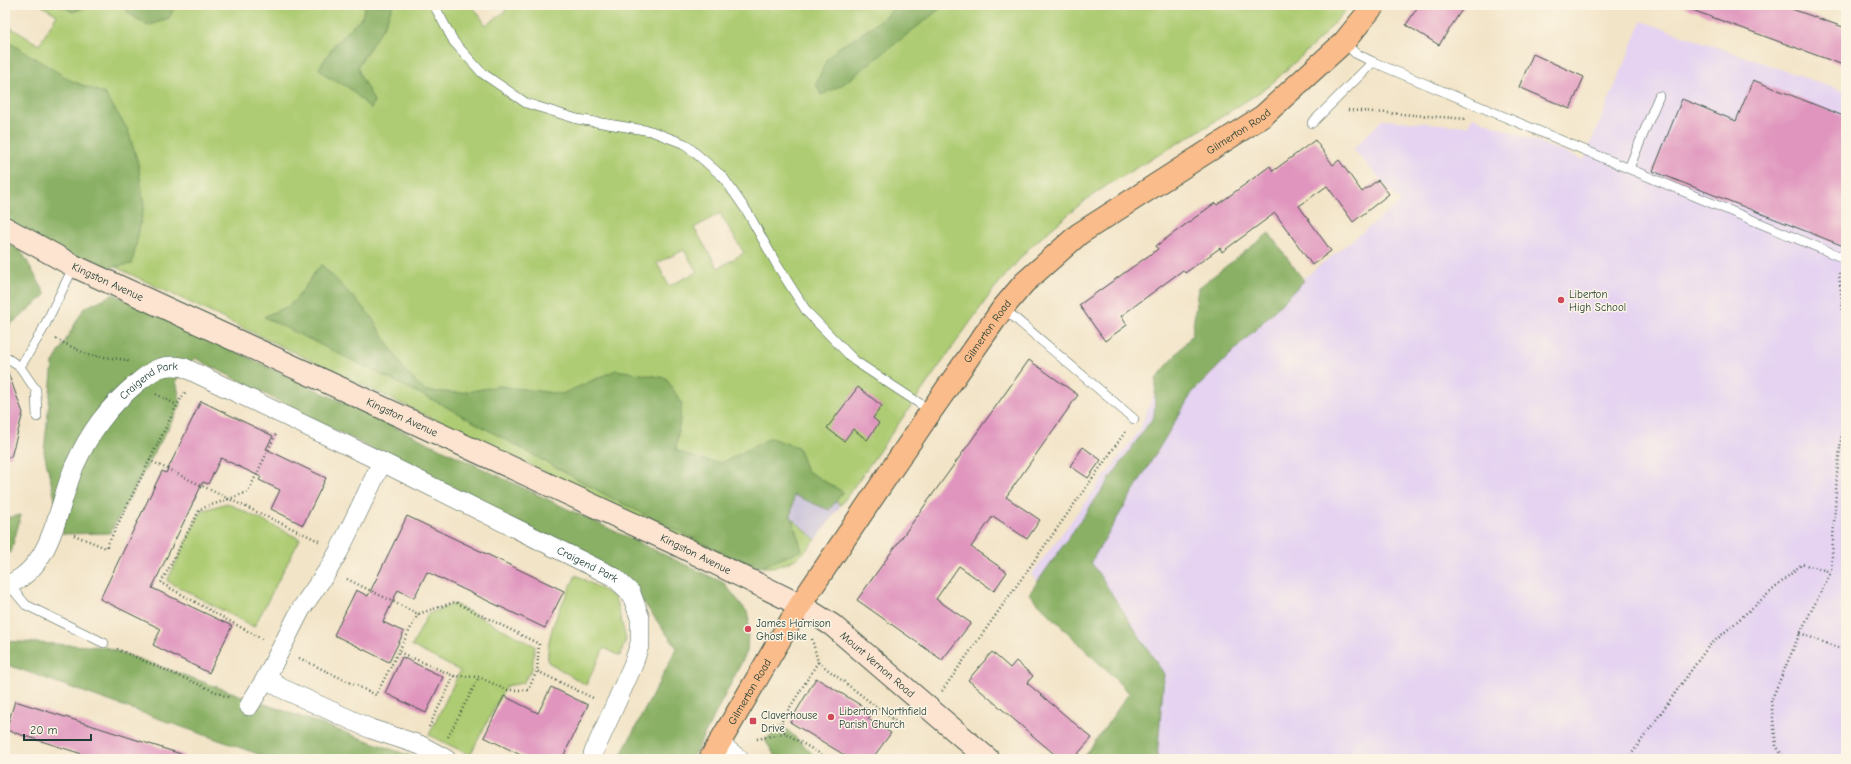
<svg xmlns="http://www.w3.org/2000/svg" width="1851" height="764" font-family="'Comic Neue',sans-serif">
  <rect width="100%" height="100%" fill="#fcf5e5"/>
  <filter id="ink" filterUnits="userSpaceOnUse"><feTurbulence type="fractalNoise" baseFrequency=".025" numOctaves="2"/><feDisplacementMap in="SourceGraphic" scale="8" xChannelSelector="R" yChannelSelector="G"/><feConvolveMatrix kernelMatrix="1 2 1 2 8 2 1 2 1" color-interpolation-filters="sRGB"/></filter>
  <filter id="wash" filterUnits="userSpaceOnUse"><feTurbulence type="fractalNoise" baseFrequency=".012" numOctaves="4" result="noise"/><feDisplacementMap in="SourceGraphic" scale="16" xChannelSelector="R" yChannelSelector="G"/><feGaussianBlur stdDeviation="0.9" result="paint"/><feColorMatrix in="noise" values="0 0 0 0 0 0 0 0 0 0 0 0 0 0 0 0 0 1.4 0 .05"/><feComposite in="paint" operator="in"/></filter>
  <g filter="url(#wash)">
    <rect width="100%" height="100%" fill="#f2e4c7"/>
    <!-- built -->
    <path fill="#e5d3f1" d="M1642,21L1846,92V759H1087L1145,679L1031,575L1140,429L1152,397L1401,202L1353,149L1382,120L1467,126L1473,117L1584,160Z"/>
    <!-- industrial -->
    <path fill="#c7c0d9" d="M801,475L841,505L816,540L779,507Z"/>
    <!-- green -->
    <g fill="#aecc73" stroke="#668454" fill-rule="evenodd">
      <path d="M41,5H472L486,25L506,11L502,5H1350L1320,39L1269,86L1209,125L1109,184L1083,202L1029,248L993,290L841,505L801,475L779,507L816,540C809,546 803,555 795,559C768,575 745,564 718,555L82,251L5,212V24L39,45L57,15ZM720,213L744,253L718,268L694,228ZM684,250L697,272L669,286L657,263Z"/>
      <path d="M227,503L300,539L254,627L167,581L201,511Z"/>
      <path d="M576,575L615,597L626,639L620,656L604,648L586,685L548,662C546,630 563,603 576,575Z"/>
      <path d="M454,604L535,646L532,669L523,683L506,686L470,755L429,735L460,671L412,646L428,614Z"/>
    </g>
    <!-- forest -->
    <g fill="#8ab065" stroke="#54764c">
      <path d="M60,5H92L72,12Z"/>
      <path d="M121,5H176L169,18L148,26L130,14Z"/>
      <path d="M365,5H393L384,26L358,66L360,75L374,101L371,109L348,87L326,76L319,68L335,44L362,17Z"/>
      <path d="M895,5H945L842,85L821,95L816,84L827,59L839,47L854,39L888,15Z"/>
      <path d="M5,40L72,81L105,94L128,130L138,163L144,206L132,264L100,269L5,222Z"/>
      <path d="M1269,233L1304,281L1192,393L1091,562L1164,674L1157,759H1083L1129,693L1029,594L1154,416L1156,379L1192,335L1198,288Z"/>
      <path d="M5,241L22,252L46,295L6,328L5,327Z"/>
      <path d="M322,265L370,315L405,371L425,391L461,393L499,386L562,394L616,370L666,378L682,404L676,450L698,459L722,463L770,438L798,447L807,471L843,492L829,510L794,495L791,516L802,550L764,566L731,557L611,498L441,404L264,317C273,311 286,309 292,303C302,295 314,270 322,265Z"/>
      <path d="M114,294L724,583L749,614L747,652L692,759H620V757L677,648L627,580L195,358L176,380L181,405L110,533L63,534L44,452L53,363L84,308Z"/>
      <path d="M21,515L11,552L5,555V518Z"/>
      <path d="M5,641L105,647L419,759H272L5,664Z"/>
      <path d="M782,725L815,756L816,759H777L765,740Z"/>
    </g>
    <g id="blocks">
      <!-- building -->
      <g fill="#e095be">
        <path d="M1419,5H1465L1439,45L1406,25Z"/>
        <path d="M1684,5H1786V7L1846,28V66L1684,7Z"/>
        <path d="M1533,54L1584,77L1570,109L1519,87Z"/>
        <path d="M1753,80L1846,117V247L1653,171L1682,99L1736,121Z"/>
        <path d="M1315,140L1333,165L1339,160L1362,192L1378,180L1389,194L1353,222L1327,186L1299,206L1331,251L1312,265L1275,213L1222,252L1220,248L1185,273L1183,270L1121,316L1127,325L1105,341L1079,305L1158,249L1156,246L1215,203L1217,205L1270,166L1273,171Z"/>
        <path d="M1029,360L1078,395L1006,497L1040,520L1027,539L993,516L971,547L1007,572L994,591L959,566L936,599L971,623L942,660L857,600Z"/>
        <path d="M5,370H7L23,413L11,457H5Z"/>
        <path d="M858,387L882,406L873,418L879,423L867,440L853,429L844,441L827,428Z"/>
        <path d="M201,401L273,436L266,449L326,478L303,525L271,509L280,490L259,480L261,477L221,458L208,484L203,482L152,588L232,626L209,673L153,645L161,629L100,599L162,471L166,473Z"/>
        <path d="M1083,447L1101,460L1088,478L1070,466Z"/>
        <path d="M407,516L564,591L545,628L427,572L414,598L398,590L383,622L404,632L389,662L334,635L356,590L368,596Z"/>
        <path d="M992,652L1010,668L1016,661L1033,676L1027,683L1092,738L1073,759H1060L968,680Z"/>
        <path d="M402,657L443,677L426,713L385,693Z"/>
        <path d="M816,678L872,712L868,719L891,733L872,759H851L790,722Z"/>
        <path d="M551,687L588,705L562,759H529L484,737L504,696L538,713Z"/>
        <path d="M15,701L184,755L183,759H98L6,730Z"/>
      </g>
    </g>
  </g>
  <g filter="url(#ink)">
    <use href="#blocks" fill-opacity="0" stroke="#3f564a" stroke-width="1"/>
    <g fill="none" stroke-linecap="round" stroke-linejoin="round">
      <!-- lane casing -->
      <g stroke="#3f564a" stroke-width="10">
        <g id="lane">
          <path d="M434,5L454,42L482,73L526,103L577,119L651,131L685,144L723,177L748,213L777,265L807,312L855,361L931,411"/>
          <path d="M1344,42L1355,53L1373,62L1846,259"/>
          <path d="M1312,123L1373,62"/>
          <path d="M1629,168L1659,96"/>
          <path d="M1003,308L1134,419"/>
          <path d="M5,357L20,367L36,390L37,417"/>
          <path d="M20,367L42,331L74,266"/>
          <path d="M9,585L26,605L104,643"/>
        </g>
      </g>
      <!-- street casing -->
      <g stroke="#3f564a" stroke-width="20">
        <g id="street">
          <path id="s1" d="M5,586C53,569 57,508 74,467C89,433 108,407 137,383C153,370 162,363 183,367L382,462L614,577L631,593L640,618V643L633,665L593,754V759"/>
          <path d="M266,678L281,688L371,729L420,745L446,759"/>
          <path d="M249,706L266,678L301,609L328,570L339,551L382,462"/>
          <path d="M719,743L739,759"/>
        </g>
      </g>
      <!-- secondary casing -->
      <g stroke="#3f564a" stroke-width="24">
        <g id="secondary">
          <path id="s2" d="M5,228L74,266L342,389L670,541L800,605L832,625L988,759"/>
        </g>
      </g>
      <!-- primary casing -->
      <g stroke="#3f564a" stroke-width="24">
        <g id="primary">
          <path id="s3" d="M710,759L800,605L931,411L1003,308L1024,283L1079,234L1263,116L1344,42L1374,5"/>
        </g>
      </g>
      <!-- path -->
      <g stroke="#3f564a" stroke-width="2.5" stroke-dasharray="1 3" stroke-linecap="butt">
        <path d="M1348,110L1467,119"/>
        <path d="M1839,273L1846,340"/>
        <path d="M56,339L88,355L127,360L129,363"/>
        <path d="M156,394L177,405"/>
        <path d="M149,460L229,499L248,492L276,434"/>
        <path d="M74,535L106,548L177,405L186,391"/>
        <path d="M347,579L418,614L455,602L539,644L537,671L595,699"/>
        <path d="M1800,633L1846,651"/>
        <path d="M262,639L161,583L200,509L229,499L321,542"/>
        <path d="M812,639L818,662L895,721"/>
        <path d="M117,649L230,698"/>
        <path d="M399,652L454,676L479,677L506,690H528L537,671"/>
        <path d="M299,658L376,695L418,614"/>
        <path d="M818,662L781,722L785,733L829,759"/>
        <path d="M942,691L1126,431"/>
        <path d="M429,727L454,676"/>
        <path d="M448,737L479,677"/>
        <path d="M757,739L785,733"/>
        <path d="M1628,759L1708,647L1802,564L1831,572L1837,474L1846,397"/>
        <path d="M1785,759L1776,746L1771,701L1800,633L1831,572"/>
      </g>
      <!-- lane -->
      <use href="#lane" stroke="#fff" stroke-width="9"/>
      <!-- street -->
      <use href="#street" stroke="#fff" stroke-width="19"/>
      <!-- secondary -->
      <use href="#secondary" stroke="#fde4d0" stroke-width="22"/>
      <!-- primary -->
      <use href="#primary" stroke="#f9bc8a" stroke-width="22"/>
    </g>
  </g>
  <!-- markers -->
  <g fill="#d1495b" stroke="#fcf5e5" stroke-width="1.5">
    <circle cx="1561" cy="300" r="4"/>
    <circle cx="748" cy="629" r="4"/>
    <circle cx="831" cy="717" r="4"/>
    <rect x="749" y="717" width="8" height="8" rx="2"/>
  </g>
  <g text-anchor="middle" stroke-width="3" stroke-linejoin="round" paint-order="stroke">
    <!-- street labels -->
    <g font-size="11" fill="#1f3d34" stroke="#fcf5e5">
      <text dy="4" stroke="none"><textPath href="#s3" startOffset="834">Gilmerton Road</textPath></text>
      <text dy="4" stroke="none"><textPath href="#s2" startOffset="116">Kingston Avenue</textPath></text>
      <text dy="4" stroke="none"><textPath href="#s3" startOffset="510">Gilmerton Road</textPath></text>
      <text dy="4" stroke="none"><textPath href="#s1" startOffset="261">Craigend Park</textPath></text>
      <text dy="4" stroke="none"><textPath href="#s2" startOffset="440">Kingston Avenue</textPath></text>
      <text dy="4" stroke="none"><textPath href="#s2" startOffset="764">Kingston Avenue</textPath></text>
      <text dy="4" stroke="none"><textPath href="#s1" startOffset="750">Craigend Park</textPath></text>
      <text dy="4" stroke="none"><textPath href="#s2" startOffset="978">Mount Vernon Road</textPath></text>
      <text dy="4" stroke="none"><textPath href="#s3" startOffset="78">Gilmerton Road</textPath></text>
    </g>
    <!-- poi labels -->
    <g font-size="11" fill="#1f3d34" stroke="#fcf5e5" text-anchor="start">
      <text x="1569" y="298">Liberton<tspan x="1569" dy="13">High School</tspan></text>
      <text x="756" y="627">James Harrison<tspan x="756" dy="13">Ghost Bike</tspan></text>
      <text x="839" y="715">Liberton Northfield<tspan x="839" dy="13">Parish Church</tspan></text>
      <text x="761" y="719">Claverhouse<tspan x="761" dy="13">Drive</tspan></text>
    </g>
  </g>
  <!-- margin -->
  <rect width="1851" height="764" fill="none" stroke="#fcf5e5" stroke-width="20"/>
  <!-- scale -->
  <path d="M24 734v6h67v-6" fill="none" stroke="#1f3d34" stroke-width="2"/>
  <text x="30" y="734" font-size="12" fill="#1f3d34" stroke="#fcf5e5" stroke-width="3" paint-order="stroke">20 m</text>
</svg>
